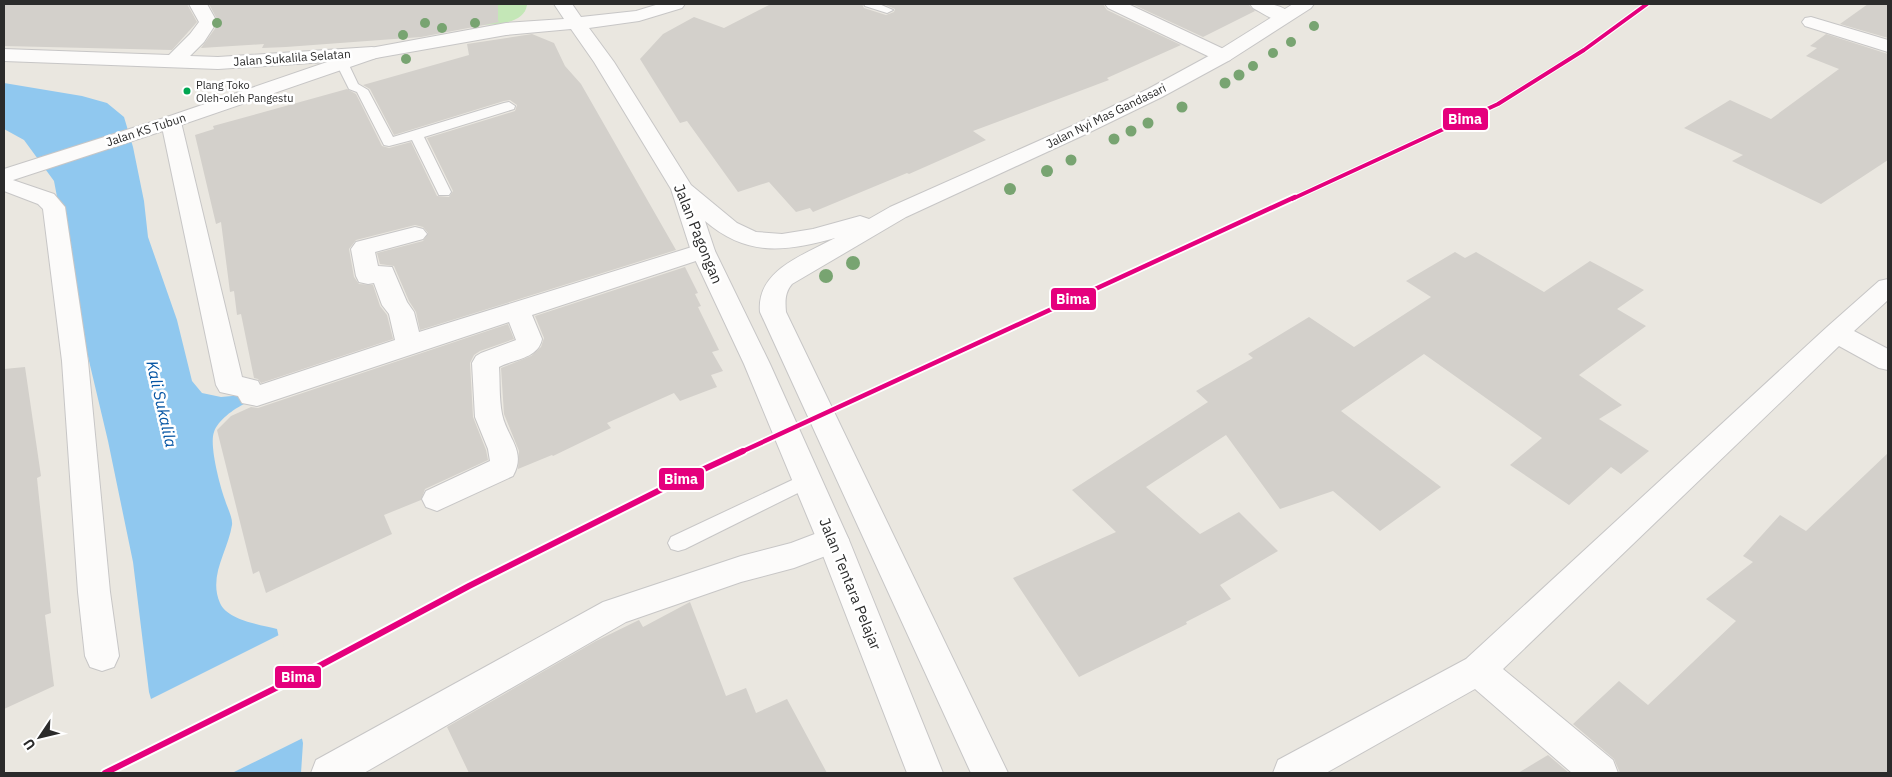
<svg xmlns="http://www.w3.org/2000/svg" width="1892" height="777" font-family="'IBM Plex Sans',sans-serif">
  <rect width="100%" height="100%" fill="#eae7e0"/>
  <!-- green -->
  <path fill="#c4e7b7" d="M471,4H526L527,5C524,27 485,25 469,24V5Z"/>
  <!-- water -->
  <path fill="#90c8ef" d="M4,83L82,96L107,103L124,117L133,147L144,201L148,237L177,320L192,381L202,393L221,397L243,395L244,404C234,409 218,420 214,432C209,445 220,486 225,500C227,507 233,518 232,525C228,551 208,576 220,603C227,620 261,625 277,629L303,743L301,773H172L149,692L133,562L108,441L85,344L54,181L24,140L4,129Z"/>
  <!-- pier -->
  <path fill="#eae7e0" d="M281,634L305,737L232,773H169L149,700Z"/>
  <!-- building -->
  <g fill="#d3d0cb">
    <path d="M4,4H187L197,22L172,50L4,46Z"/>
    <path d="M209,4H498V21L500,22L421,37L286,47L262,48L264,44L201,48L219,23Z"/>
    <path d="M771,4H862L864,8L886,15L894,12L895,9L883,4H1103L1107,10L1181,45L1107,78L1109,80L973,131L986,140L909,174L907,173L813,212L810,208L796,212L769,182L738,192L687,121L680,123L640,59L663,34L694,17L724,28Z"/>
    <path d="M1132,4H1248L1255,11L1203,37Z"/>
    <path d="M1868,4H1888V38L1840,24Z"/>
    <path d="M532,34L554,43L565,66L581,84L676,250L420,330L416,312L409,301L394,266L380,264L377,253L423,241L428,233L423,227L415,225L356,240L349,249L354,277L359,284L373,285L380,306L387,315L393,339L261,383L258,379L254,378L241,314L237,315L234,291L230,292L221,222L216,224L195,135L214,129L213,126L347,89L356,94L382,146L389,148L411,142L437,196L449,197L453,191L427,138L515,111L517,105L510,100L504,101L394,135L370,89L363,85L469,55L467,44Z"/>
    <path d="M1826,34L1888,54V160L1821,204L1732,161L1743,155L1684,128L1730,100L1771,119L1839,69L1806,56L1817,48L1810,46Z"/>
    <path d="M1455,252L1465,258L1476,252L1544,292L1590,261L1644,290L1617,309L1646,326L1579,375L1622,405L1599,419L1649,451L1621,474L1611,467L1569,505L1510,465L1542,438L1424,354L1341,411L1441,487L1380,531L1333,491L1280,509L1226,435L1146,487L1200,534L1239,512L1278,551L1220,585L1231,599L1186,622L1187,624L1079,677L1013,578L1116,532L1072,490L1208,402L1196,391L1253,358L1248,354L1309,317L1354,347L1431,297L1406,281Z"/>
    <path d="M685,267L698,293L695,294L701,306L698,307L719,350L712,352L723,371L711,375L717,387L680,401L674,393L607,423L611,428L553,456L552,455L518,469L519,451L504,414L501,368L531,356L541,347L544,338L535,316Z"/>
    <path d="M508,324L514,339L480,351L474,355L470,363L473,417L486,450L488,460L425,489L421,500L384,515L392,534L266,593L259,571L253,574L217,430L231,416L251,407L258,408Z"/>
    <path d="M25,367L41,476L37,478L51,613L45,615L54,686L4,709V369Z"/>
    <path d="M1888,453V773H1620L1614,759L1573,724L1619,681L1648,705L1736,621L1706,599L1753,562L1743,556L1780,515L1806,531Z"/>
    <path d="M690,602L726,696L746,688L756,713L787,699L827,773H469L447,727L596,641L639,620L643,627Z"/>
    <path d="M1548,755L1569,773H1518Z"/>
  </g>
  <g fill="none" stroke-linecap="round" stroke-linejoin="round">
    <!-- lane casing -->
    <g stroke="#c7c6c6" stroke-width="2">
      <g id="lane">
        <path d="M864,4H879L893,10L887,13L865,6Z"/>
        <path d="M342,59L348,63L358,84L368,90L393,137L504,103L509,102L515,106L514,109L424,137L451,192L449,195H439L412,140L389,146L384,145L357,92L349,89L336,63Z"/>
        <path d="M807,473L814,475L816,480L814,485L685,549L678,551L671,549L668,543L671,537Z"/>
      </g>
    </g>
    <!-- street casing -->
    <g stroke="#c7c6c6" stroke-width="2">
      <g id="street">
        <path d="M189,4H207L217,22L204,42L190,56L218,57L372,47L379,49L382,53L379,57L372,59L218,69L4,61V49L169,55L190,34L199,22Z"/>
        <path d="M1105,4H1128L1230,52L1233,56L1230,60L1223,62L1216,60L1108,8Z"/>
        <path d="M1250,4C1265,3 1284,3 1293,17L1290,21C1277,24 1264,14 1253,8Z"/>
        <path d="M1811,17L1888,40V52L1805,26L1802,22L1805,18Z"/>
        <path d="M171,116L178,118L181,122L242,377L258,381L260,385L395,340L389,314L382,305L374,283L368,284L359,282L356,276L351,249L356,242L415,227L423,229L427,234L423,239L375,252L378,266L392,267L407,302L414,312L419,332L695,246L703,243L711,246L715,251L711,256L532,315L542,339C538,359 514,359 499,367C500,382 499,398 502,414C507,438 527,451 513,476L437,511L426,507L422,499L426,491L490,461L488,449L475,417L472,363L476,356L481,353L516,340L509,322L257,406L242,403L238,396L220,392L216,385L161,122L164,118Z"/>
        <path d="M4,177L54,194L65,207L88,361L110,592L119,656L114,667L102,671L90,667L85,656L78,592L62,361L43,209L38,204L4,191Z"/>
        <path d="M1888,279V300L1854,331L1888,349V370L1879,368L1839,346L1503,669L1613,760L1618,773H1572L1475,689L1326,773H1273L1278,760L1466,659L1827,327L1879,281Z"/>
        <path d="M833,527L844,531L849,540L844,549L794,568L741,582L626,622L364,773H311L316,760L603,602L741,556L791,543Z"/>
      </g>
    </g>
    <!-- secondary casing -->
    <g stroke="#c7c6c6" stroke-width="2">
      <path id="secondary" d="M554,4H572L581,17L636,11L659,4H685L682,8L639,21L589,28L614,62L691,185L737,223L756,232L782,234L813,229L860,216L869,219L890,207L1072,126L1148,89L1216,52L1293,4H1314L1311,8L1230,60L1162,97L1086,134L906,217L792,284C785,292 785,301 786,312L1008,773H971L760,312C756,270 804,255 835,238C785,252 747,257 705,221L715,251L770,364L849,540L943,773H907L817,540L744,364L691,251L671,189L594,62L571,29L506,35L376,58L178,126L4,183V169L164,118L365,49L506,23L564,19Z"/>
    </g>
    <!-- lane -->
    <use href="#lane" fill="#fcfbfa" fill-rule="evenodd"/>
    <!-- street -->
    <use href="#street" fill="#fcfbfa" fill-rule="evenodd"/>
    <!-- secondary -->
    <use href="#secondary" fill="#fcfbfa" fill-rule="evenodd"/>
    <!-- rail-1-far2 casing -->
    <g stroke="#fff" stroke-width="6">
      <path id="rail-1-far2" d="M1292,199L1498,104L1584,50L1647,4"/>
    </g>
    <!-- rail-1-far1 casing -->
    <g stroke="#fff" stroke-width="8">
      <path id="rail-1-far1" d="M741,452L1295,197"/>
    </g>
    <!-- rail-1 casing -->
    <g stroke="#fff" stroke-width="10">
      <path id="rail-1" d="M105,773L306,673L469,586L676,482L743,451"/>
    </g>
    <!-- rail-1-far2 -->
    <use href="#rail-1-far2" stroke="#e5007d" stroke-width="4"/>
    <!-- rail-1-far1 -->
    <use href="#rail-1-far1" stroke="#e5007d" stroke-width="4.5"/>
    <!-- rail-1 -->
    <use href="#rail-1" stroke="#e5007d" stroke-width="6"/>
  </g>
  <!-- trees -->
  <g fill="#78a471">
    <circle cx="217" cy="23" r="5"/>
    <circle cx="425" cy="23" r="5"/>
    <circle cx="475" cy="23" r="5"/>
    <circle cx="1314" cy="26" r="5"/>
    <circle cx="442" cy="28" r="5"/>
    <circle cx="403" cy="35" r="5"/>
    <circle cx="1291" cy="42" r="5"/>
    <circle cx="1273" cy="53" r="5"/>
    <circle cx="406" cy="59" r="5"/>
    <circle cx="1253" cy="66" r="5"/>
    <circle cx="1239" cy="75" r="5.5"/>
    <circle cx="1225" cy="83" r="5.5"/>
    <circle cx="1182" cy="107" r="5.5"/>
    <circle cx="1148" cy="123" r="5.5"/>
    <circle cx="1131" cy="131" r="5.5"/>
    <circle cx="1114" cy="139" r="5.5"/>
    <circle cx="1071" cy="160" r="5.5"/>
    <circle cx="1047" cy="171" r="6"/>
    <circle cx="1010" cy="189" r="6"/>
    <circle cx="853" cy="263" r="7"/>
    <circle cx="826" cy="276" r="7"/>
  </g>
  <!-- markers -->
  <circle fill="#00a651" stroke="#fff" stroke-width="2" cx="187" cy="91" r="4.5"/>
  <g text-anchor="middle" stroke-width="5" stroke-linejoin="round" paint-order="stroke">
    <!-- far-bus labels -->
    <g font-size="11" fill="#2b2b2b" stroke="#fff" text-anchor="start">
      <text x="196" y="89">Plang Toko<tspan x="196" dy="13">Oleh-oleh Pangestu</tspan></text>
    </g>
    <!-- far-street labels -->
    <g font-size="12" fill="#2b2b2b" stroke="#fff">
      <text transform="translate(292 58) rotate(-4)" y="4">Jalan Sukalila Selatan</text>
      <text transform="translate(1106 116) rotate(-26)" y="4">Jalan Nyi Mas Gandasari</text>
      <text transform="translate(146 130) rotate(-18)" y="4">Jalan KS Tubun</text>
    </g>
    <!-- street labels -->
    <g font-size="15" fill="#2b2b2b" stroke="#fff">
      <text transform="translate(698 234) rotate(68)" y="5">Jalan Pagongan</text>
      <text transform="translate(850 584) rotate(68)" y="5">Jalan Tentara Pelajar</text>
    </g>
    <!-- water labels -->
    <g font-size="16" font-style="italic" fill="#0555a4" stroke="#fff">
      <text transform="translate(162 404) rotate(77)" y="6">Kali Sukalila</text>
    </g>
  </g>
  <g stroke="#fff" stroke-width="2">
    <rect x="1442" y="107" width="47" height="24" rx="5" fill="#e5007d"/>
    <rect x="1050" y="287" width="47" height="24" rx="5" fill="#e5007d"/>
    <rect x="658" y="467" width="47" height="24" rx="5" fill="#e5007d"/>
    <rect x="274" y="665" width="48" height="24" rx="5" fill="#e5007d"/>
  </g>
  <g font-size="14" text-anchor="middle" font-weight="bold" fill="#fff">
    <text x="1465" y="124">Bima</text>
    <text x="1073" y="304">Bima</text>
    <text x="681" y="484">Bima</text>
    <text x="298" y="682">Bima</text>
  </g>
  <!-- border -->
  <rect width="1892" height="777" fill="none" stroke="#2b2b2b" stroke-width="10"/>
  <!-- north arrow -->
  <g transform="translate(40 737) rotate(235)" stroke="#ffffff" stroke-width="4" paint-order="stroke">
  <path d="M0-4L9 19L0 12L-9 19Z" fill="#2b2b2b"/>
  <text y="-8" font-size="14" font-weight="bold" text-anchor="middle" fill="#2b2b2b">U</text>
  </g>
</svg>
